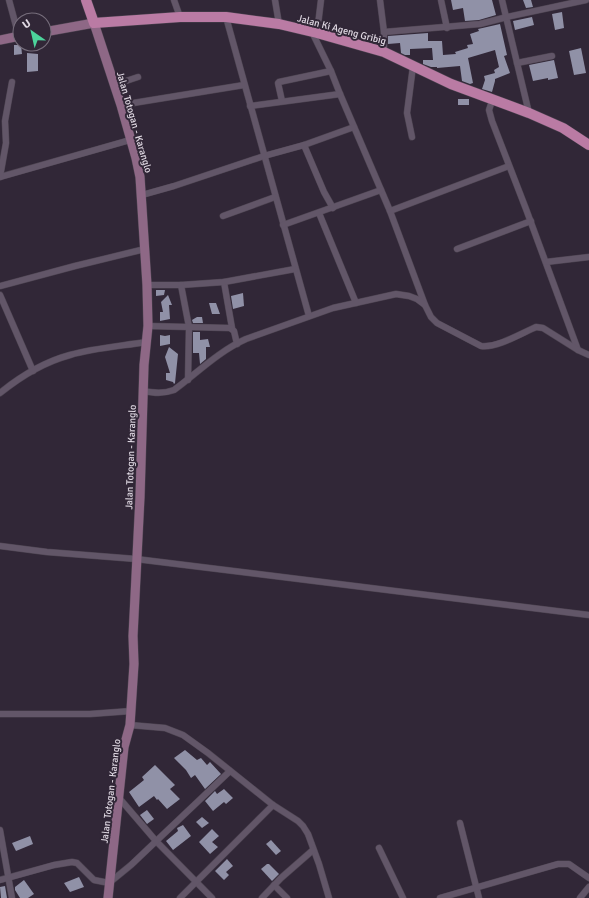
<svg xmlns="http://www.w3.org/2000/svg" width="589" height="898" font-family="Signika,sans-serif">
  <rect width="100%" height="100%" fill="#312737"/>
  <!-- building -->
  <g fill="#9091a7">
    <path d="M451,0H492L496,15L479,20L465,21L463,8L453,10Z"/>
    <path d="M523,0H531L533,7L526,8Z"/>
    <path d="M562,12L564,28L555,30L552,14Z"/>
    <path d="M532,17L534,25L515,30L513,21Z"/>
    <path d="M500,24L507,55L504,56L510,73L495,79V81L492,92L482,89L485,80L484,76L495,73L494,70L499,67L495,50L468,58L473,83L470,84L462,81L460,66L437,68V67H431L423,64V60H433L432,48L410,49V55H405L401,53L400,43L388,44V36L428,33V41H442L443,55L456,54L455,52L468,48L467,45L473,44L470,34L479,31L478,29Z"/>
    <path d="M14,45H21L22,54L14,55Z"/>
    <path d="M581,48L586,73L574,75L569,51Z"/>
    <path d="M27,53L38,54V71L27,72Z"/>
    <path d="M554,60L558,78L548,80V78L533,81L529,65Z"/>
    <rect x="458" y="99" width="11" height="6"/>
    <path d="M156,290H165L164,295L156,296Z"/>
    <path d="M243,293L244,306L233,309L231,296Z"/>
    <path d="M168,295L172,305H169L170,319L160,321V312H163L161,302Z"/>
    <path d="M209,303H216L220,314H212Z"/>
    <path d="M197,317H202L203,323H193L192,320Z"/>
    <path d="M193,332H200V340L208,339L210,347H206V359L200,364L199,353H193Z"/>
    <path d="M160,335L165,336L170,335V344L160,346Z"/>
    <path d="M169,347L178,354L175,383L174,384L173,382L166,380V373H170L165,357Z"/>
    <path d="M185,750L197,760L201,758L207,765L210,762L221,774L205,789L195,775L191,778L186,770L174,758Z"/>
    <path d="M155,765L175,785L170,789L180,799L167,809L158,799L157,800L154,796L139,807L129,792L144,780L142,777Z"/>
    <path d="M224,789L233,798L226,804L224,802L213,811L205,801L215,791L217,794Z"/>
    <path d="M147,810L154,819L147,824L140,815Z"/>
    <path d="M202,817L209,823L202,828L196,822Z"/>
    <path d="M183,825L191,836L173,850L166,841L178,831L177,828Z"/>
    <path d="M212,829L219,836L212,842L218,847L210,854L199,842Z"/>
    <path d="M30,836L33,844L16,851L12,843Z"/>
    <path d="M271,840L281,851L276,855L266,844Z"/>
    <path d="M227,859L233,866L226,872L229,875L224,880L215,871Z"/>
    <path d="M267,864H269L279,874L272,881L261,869Z"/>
    <path d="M79,877L84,887L70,892L64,883Z"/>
    <path d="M24,880L34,894L28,898H20L15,890V887Z"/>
    <path d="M5,886L7,898H1L0,887Z"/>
  </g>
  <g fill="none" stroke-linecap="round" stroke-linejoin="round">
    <!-- street casing -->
    <g stroke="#4d4451" stroke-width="7">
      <g id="street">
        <path d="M9,0L19,37"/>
        <path d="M174,0L180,17"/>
        <path d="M275,0L279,24"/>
        <path d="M380,0L384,32V52"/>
        <path d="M441,0L447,28"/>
        <path d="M502,0L529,113"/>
        <path d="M226,17L309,316"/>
        <path d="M312,32L331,71L340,94L390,211L425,305"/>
        <path d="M384,32L480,24L507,17L586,0"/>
        <path d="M317,33L321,0"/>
        <path d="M517,63L552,56"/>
        <path d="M114,85L138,77"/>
        <path d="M282,101L278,83L279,82L331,71"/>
        <path d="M492,101L489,110L492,121L526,209L578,350"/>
        <path d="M121,105L244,85"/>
        <path d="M250,106L340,94"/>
        <path d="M412,137L407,113L413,66"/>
        <path d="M304,145L324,192L333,208"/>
        <path d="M0,177L130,140"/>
        <path d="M0,177L6,143L5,121L12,82"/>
        <path d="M142,195L174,186L264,156L304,145L354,127"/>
        <path d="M390,211L509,166"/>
        <path d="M319,213L356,303"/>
        <path d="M223,216L275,197"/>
        <path d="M283,225L381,190"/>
        <path d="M457,249L531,221"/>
        <path d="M546,262L589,257"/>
        <path d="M224,282L232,328"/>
        <path d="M147,285H181L224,282L295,269"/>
        <path d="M181,285L189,327L188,380"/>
        <path d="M0,286L75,266L145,249"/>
        <path d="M0,295L33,371"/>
        <path d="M148,326L230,328L234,331L237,344"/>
        <path d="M143,391C154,393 163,394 174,390C197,373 219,351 246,339L333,308L396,294L409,296L417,299L425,305L431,317L437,323L481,346C497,348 520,334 536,327L543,328L578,350L589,355"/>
        <path d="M0,393C21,376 44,362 70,355C94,348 122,346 146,342"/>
        <path d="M0,546L47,552L136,559L589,615"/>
        <path d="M0,714H90L131,711"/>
        <path d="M130,725L165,728L183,735L208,753L273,805L298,821L303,826L308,834L319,864L329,898"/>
        <path d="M120,799L156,841L212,898"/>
        <path d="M460,823L479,898"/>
        <path d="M0,830L12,898"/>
        <path d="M379,848L403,898"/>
        <path d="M0,880L54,865L72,862L77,863L94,880L109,883L131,865L230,771"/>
        <path d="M274,885L287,898"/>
        <path d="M180,898L273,805"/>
        <path d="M262,898L281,878L313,850"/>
        <path d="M440,898L558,864H569L589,878"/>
        <path d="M580,898L589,887"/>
      </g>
    </g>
    <!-- secondary casing -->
    <g stroke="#4d4451" stroke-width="10">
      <g id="secondary">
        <path d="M44,32L94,23L121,105L136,158L140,177L147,285L148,326L144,365L140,497L133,636L134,664L130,725L124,747L108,898"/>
        <path d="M0,40L20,36"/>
      </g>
    </g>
    <!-- primary casing -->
    <g stroke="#4d4451" stroke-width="11">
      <path id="primary" d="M86,0L94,23L180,17H226L279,24L317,33L384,52L451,84L529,113L563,128L589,145"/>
    </g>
    <!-- street -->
    <use href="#street" stroke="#625668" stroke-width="6"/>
    <!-- secondary -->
    <use href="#secondary" stroke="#8e6886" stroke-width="9"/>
    <!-- primary -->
    <use href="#primary" stroke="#ba7ba4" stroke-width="10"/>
  </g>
  <g text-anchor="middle" stroke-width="4" stroke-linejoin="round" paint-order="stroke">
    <!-- street labels -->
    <g font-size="10" fill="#e0d9e3" stroke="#312737">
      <text transform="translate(342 29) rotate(15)" y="4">Jalan Ki Ageng Gribig</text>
      <text transform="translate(135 122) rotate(74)" y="4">Jalan Totogan - Karanglo</text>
      <text transform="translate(130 457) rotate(-88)" y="4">Jalan Totogan - Karanglo</text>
      <text transform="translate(110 791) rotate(-83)" y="4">Jalan Totogan - Karanglo</text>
    </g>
  </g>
  <!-- north arrow -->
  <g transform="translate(32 32) rotate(326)"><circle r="19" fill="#312737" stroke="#776e7c"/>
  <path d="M0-3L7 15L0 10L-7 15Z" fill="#4cd39b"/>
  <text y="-6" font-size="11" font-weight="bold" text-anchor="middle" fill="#e0d9e3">U</text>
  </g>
</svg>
